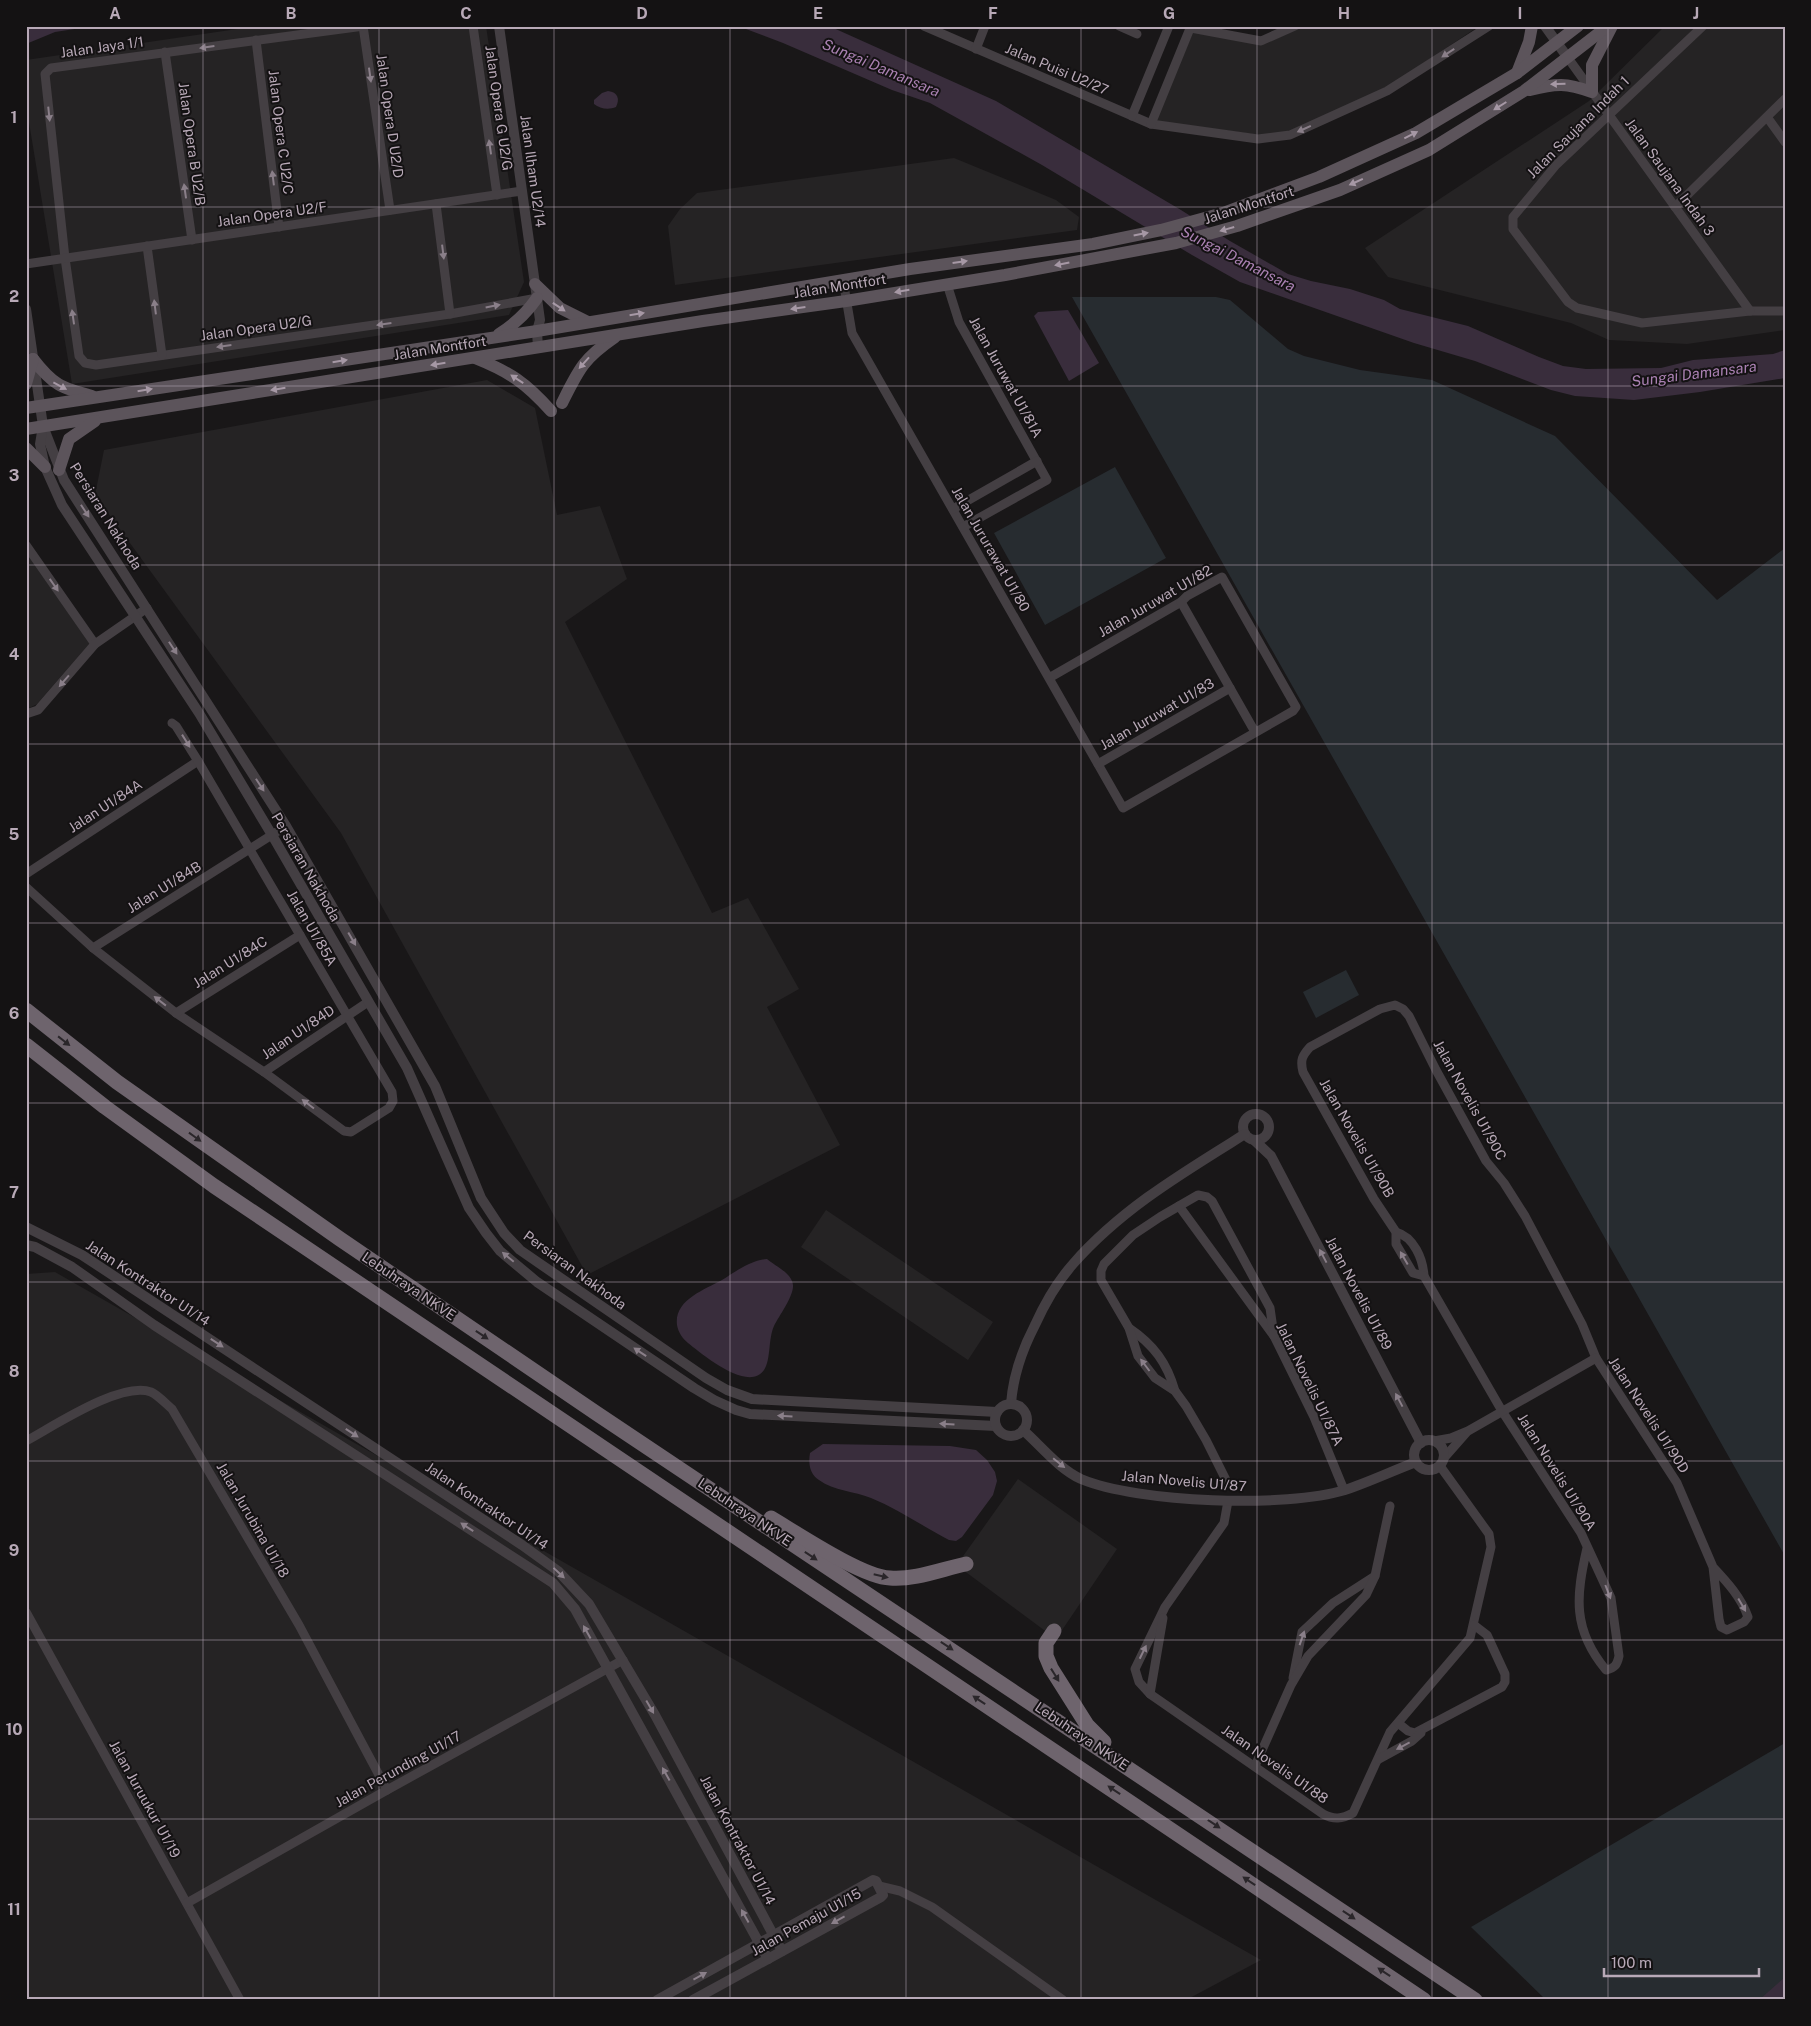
<svg xmlns="http://www.w3.org/2000/svg" width="1811" height="2026" font-family="'Public Sans',sans-serif">
  <rect width="100%" height="100%" fill="#191718"/>
  <!-- built -->
  <g fill="#252324">
    <path d="M258,26H486L524,282L509,315L72,384L26,104V60Z"/>
    <path d="M1304,26H1479L1388,87L1290,131L1267,136L1156,121L1193,32L1265,44Z"/>
    <path d="M1665,26H1785V330L1687,344L1609,340L1571,323L1388,277L1365,248L1589,101Z"/>
    <path d="M954,158L1056,200L1079,217L1077,230L675,285L668,226L680,209L697,193Z"/>
    <path d="M487,380L535,408L557,515L600,506L627,579L565,622L712,913L748,898L799,989L767,1007L840,1145L587,1275L341,833L95,495L104,450Z"/>
    <path d="M26,551L90,643L37,704L27,709Z"/>
    <path d="M826,1210L993,1322L968,1360L801,1247Z"/>
    <path d="M55,1272L1261,1960L1186,2000H26V1274Z"/>
    <path d="M1018,1479L1117,1549L1056,1639L963,1570L961,1559Z"/>
  </g>
  <!-- green -->
  <g fill="#272c30">
    <path d="M1072,297H1216L1230,300L1288,349L1304,356L1360,370L1432,380L1555,436L1717,600L1785,548V1556Z"/>
    <path d="M1115,467L1166,558L1045,625L994,533Z"/>
    <path d="M1346,970L1359,995L1316,1018L1303,992Z"/>
    <path d="M1785,1743V2000H1546L1471,1927Z"/>
  </g>
  <!-- water -->
  <g fill="#392d3c">
    <path d="M26,26H94L55,32L26,44Z"/>
    <path d="M738,26H829L996,101L1181,210L1230,241L1288,274L1311,281L1350,289L1384,300L1400,309L1468,326L1539,357L1563,366L1586,369L1661,368L1693,360L1773,354L1785,350V378L1700,392L1634,400L1575,396L1551,390L1475,361L1414,343L1240,282L1192,255L1042,165L930,103L892,90L783,43Z"/>
    <path d="M608,91C618,92 620,99 616,107C609,110 600,109 594,104V100L602,93Z"/>
    <path d="M1068,310L1099,363L1069,381L1034,316L1038,312Z"/>
    <path d="M767,1259C775,1266 792,1273 793,1285C794,1296 779,1316 774,1326C768,1339 771,1360 764,1370C748,1393 702,1354 688,1343C683,1339 678,1332 677,1325C674,1300 704,1290 722,1280C735,1272 751,1260 767,1259Z"/>
    <path d="M823,1444L950,1446L976,1450L987,1460L995,1472L997,1481L993,1495L962,1537L956,1541L949,1540C924,1527 898,1509 871,1498C854,1491 834,1491 819,1480C810,1474 808,1464 810,1453Z"/>
    <path d="M1784,1978L1785,2000H1759Z"/>
  </g>
  <g fill="none" stroke-linecap="round" stroke-linejoin="round">
    <!-- minor -->
    <g stroke="#443f43" stroke-width="9">
      <path d="M363,26L390,210"/>
      <path d="M364,26L51,68L45,74L65,258L79,356L85,363L96,365L450,314L537,298"/>
      <path d="M473,26L497,195"/>
      <path d="M924,26L1151,124L1258,139L1290,135L1387,91L1489,26"/>
      <path d="M1119,26L1137,34"/>
      <path d="M1703,26L1556,165L1513,217V229L1568,302L1577,308L1642,323L1750,311H1785"/>
      <path d="M1191,28L1261,41L1295,26"/>
      <path d="M256,40L279,227"/>
      <path d="M976,49L985,26"/>
      <path d="M165,52L192,240"/>
      <path d="M1568,58L1750,311"/>
      <path d="M1132,116L1169,26"/>
      <path d="M1767,117L1785,142"/>
      <path d="M1151,124L1191,26"/>
      <path d="M436,204L450,314"/>
      <path d="M1675,207L1785,99"/>
      <path d="M147,246L162,355"/>
      <path d="M26,264L522,191"/>
      <path d="M843,280L852,333L1123,808L1293,711L1296,707L1222,577L1187,596L1181,602L1049,678"/>
      <path d="M947,284L959,322L1047,480L963,527"/>
      <path d="M953,509L1037,461"/>
      <path d="M26,545L95,644"/>
      <path d="M1181,602L1255,732"/>
      <path d="M26,714L38,710L95,644L147,608"/>
      <path d="M1098,764L1230,688"/>
      <path d="M26,874L198,761"/>
      <path d="M26,887L93,948L176,1013L264,1072L344,1131L351,1132L389,1108L393,1101L392,1092L198,761L176,726L172,723"/>
      <path d="M93,948L286,826"/>
      <path d="M176,1013L300,935"/>
      <path d="M264,1072L368,1002"/>
      <path d="M1179,1206L1274,1336L1314,1417L1344,1490"/>
      <path d="M1396,1232C1414,1237 1423,1259 1424,1276L1502,1411L1581,1533L1611,1598L1619,1656C1617,1665 1615,1668 1606,1670C1572,1629 1576,1596 1587,1548"/>
      <path d="M1424,1276L1413,1273L1396,1244V1232L1374,1199L1303,1072C1300,1060 1302,1056 1310,1047L1380,1009L1395,1005L1403,1009L1409,1016L1436,1070L1486,1161L1504,1183L1525,1216L1582,1324L1596,1358L1677,1483L1713,1567L1719,1619L1721,1627L1727,1630L1744,1622L1748,1617C1741,1597 1727,1582 1713,1567"/>
      <path d="M1129,1328C1154,1345 1167,1363 1175,1391"/>
      <path d="M26,1441C54,1426 121,1381 151,1392C158,1395 166,1404 172,1409L299,1625L387,1790"/>
      <path d="M1434,1441L1451,1438L1468,1431L1596,1358"/>
      <path d="M1444,1458L1466,1433"/>
      <path d="M1226,1480L1206,1440L1186,1406L1175,1391L1155,1378L1138,1356L1129,1328L1101,1280V1271L1104,1264L1133,1235L1160,1217L1198,1195L1207,1197L1212,1201L1270,1308L1274,1336"/>
      <path d="M1228,1501L1224,1523L1165,1607L1135,1669L1139,1682L1150,1694L1323,1814C1334,1820 1342,1819 1353,1813L1390,1732L1470,1638L1491,1547L1489,1534L1440,1466"/>
      <path d="M26,1612L240,2000"/>
      <path d="M1293,1678L1302,1632L1333,1603L1375,1576"/>
      <path d="M1150,1694L1163,1618"/>
      <path d="M1398,1723L1408,1731L1415,1733L1502,1687L1505,1682V1674L1487,1635L1474,1625"/>
      <path d="M1379,1759L1412,1741L1421,1733"/>
      <path d="M1255,1766L1291,1685L1308,1656L1366,1595L1375,1576L1390,1506"/>
      <path d="M879,1886L900,1891L932,1907L1063,2000"/>
      <path d="M187,1903L387,1790L623,1660"/>
    </g>
    <!-- tertiary -->
    <g stroke="#443f43" stroke-width="10">
      <path d="M499,26L540,320L537,331L538,348"/>
      <path d="M1545,26L1568,58"/>
      <path d="M26,309L43,426L64,480L286,826L435,1086L481,1198L504,1233L520,1250L706,1378L727,1390L752,1399L997,1412"/>
      <path d="M43,426L40,444L45,467L62,505L199,713L272,835L407,1068L469,1208L486,1233L500,1251L537,1282L694,1388L714,1400L736,1410L750,1414L996,1426"/>
      <circle cx="1256" cy="1127" r="13"/>
      <path d="M1254,1140L1271,1156L1421,1443"/>
      <path d="M26,1227L82,1255L522,1545L558,1571L589,1604L655,1715L782,1951"/>
      <path d="M26,1245L35,1247L72,1267L154,1325L553,1583L575,1609L768,1959"/>
      <path d="M1011,1404C1013,1376 1022,1350 1035,1325C1045,1303 1057,1282 1073,1264C1121,1209 1184,1172 1245,1134"/>
      <circle cx="1011" cy="1420" r="16"/>
      <path d="M1023,1430C1041,1446 1059,1469 1081,1479C1138,1503 1287,1508 1345,1490C1369,1482 1392,1471 1416,1462"/>
      <circle cx="1429" cy="1455" r="15"/>
      <path d="M657,2000L873,1880L876,1881L883,1895L881,1897L693,2000"/>
    </g>
    <!-- primary -->
    <g stroke="#5c545b" stroke-width="12">
      <path d="M1517,73L1529,42L1532,26"/>
      <path d="M1530,90C1557,83 1566,83 1592,92V65L1612,26"/>
      <path d="M535,284L560,308L588,322"/>
      <path d="M499,334C515,324 526,314 537,298"/>
      <path d="M475,358C510,372 526,383 551,411"/>
      <path d="M33,359C53,385 61,388 92,396"/>
      <path d="M26,384L33,359"/>
      <path d="M562,403C579,369 583,359 615,337"/>
      <path d="M26,408L537,331L910,269L1093,244L1161,230L1223,213L1319,177L1416,133L1517,73L1578,26"/>
      <path d="M26,429L703,321L846,301L1005,275L1176,243L1237,226L1340,190L1429,150L1524,91L1608,26"/>
      <path d="M26,448L45,467"/>
      <path d="M59,470L69,439L95,421"/>
    </g>
    <!-- motorway -->
    <g stroke="#6e646d" stroke-width="15">
      <path d="M26,1010L117,1082L340,1239L596,1413L1475,2000"/>
      <path d="M26,1045L105,1107L214,1186L1424,2000"/>
      <path d="M771,1518C798,1534 862,1577 890,1578C915,1580 942,1569 966,1564"/>
      <path d="M1054,1631L1046,1643V1656L1051,1668L1087,1725L1104,1742"/>
    </g>
  </g>
  <!-- one-way arrows -->
  <defs><path id="oneway-solid" d="M-6-.8H1V-3.2L6.5 0L1 3.2V.8H-6Z" transform="scale(1.25)"/></defs>
  <g fill="#8a7f89">
    <use href="#oneway-solid" transform="translate(207 47) rotate(172)"/>
    <use href="#oneway-solid" transform="translate(1448 53) rotate(147)"/>
    <use href="#oneway-solid" transform="translate(370 75) rotate(82)"/>
    <use href="#oneway-solid" transform="translate(49 114) rotate(84)"/>
    <use href="#oneway-solid" transform="translate(1304 129) rotate(156)"/>
    <use href="#oneway-solid" transform="translate(490 147) rotate(-98)"/>
    <use href="#oneway-solid" transform="translate(273 178) rotate(-97)"/>
    <use href="#oneway-solid" transform="translate(185 191) rotate(-98)"/>
    <use href="#oneway-solid" transform="translate(443 252) rotate(83)"/>
    <use href="#oneway-solid" transform="translate(493 306) rotate(-11)"/>
    <use href="#oneway-solid" transform="translate(155 307) rotate(-97)"/>
    <use href="#oneway-solid" transform="translate(73 317) rotate(-98)"/>
    <use href="#oneway-solid" transform="translate(384 324) rotate(172)"/>
    <use href="#oneway-solid" transform="translate(224 346) rotate(172)"/>
    <use href="#oneway-solid" transform="translate(85 511) rotate(57)"/>
    <use href="#oneway-solid" transform="translate(54 585) rotate(55)"/>
    <use href="#oneway-solid" transform="translate(173 648) rotate(57)"/>
    <use href="#oneway-solid" transform="translate(64 681) rotate(131)"/>
    <use href="#oneway-solid" transform="translate(186 741) rotate(58)"/>
    <use href="#oneway-solid" transform="translate(260 785) rotate(57)"/>
    <use href="#oneway-solid" transform="translate(352 939) rotate(60)"/>
    <use href="#oneway-solid" transform="translate(160 1001) rotate(-142)"/>
    <use href="#oneway-solid" transform="translate(308 1104) rotate(-143)"/>
    <use href="#oneway-solid" transform="translate(1323 1256) rotate(-118)"/>
    <use href="#oneway-solid" transform="translate(508 1257) rotate(-140)"/>
    <use href="#oneway-solid" transform="translate(1404 1258) rotate(-120)"/>
    <use href="#oneway-solid" transform="translate(217 1343) rotate(33)"/>
    <use href="#oneway-solid" transform="translate(640 1352) rotate(-146)"/>
    <use href="#oneway-solid" transform="translate(1145 1365) rotate(-127)"/>
    <use href="#oneway-solid" transform="translate(1399 1400) rotate(-118)"/>
    <use href="#oneway-solid" transform="translate(785 1416) rotate(-177)"/>
    <use href="#oneway-solid" transform="translate(947 1424) rotate(-177)"/>
    <use href="#oneway-solid" transform="translate(352 1433) rotate(33)"/>
    <use href="#oneway-solid" transform="translate(1059 1463) rotate(39)"/>
    <use href="#oneway-solid" transform="translate(467 1527) rotate(-147)"/>
    <use href="#oneway-solid" transform="translate(559 1573) rotate(43)"/>
    <use href="#oneway-solid" transform="translate(1608 1592) rotate(69)"/>
    <use href="#oneway-solid" transform="translate(1742 1605) rotate(60)"/>
    <use href="#oneway-solid" transform="translate(587 1632) rotate(-119)"/>
    <use href="#oneway-solid" transform="translate(1302 1638) rotate(-71)"/>
    <use href="#oneway-solid" transform="translate(1143 1652) rotate(-64)"/>
    <use href="#oneway-solid" transform="translate(650 1707) rotate(60)"/>
    <use href="#oneway-solid" transform="translate(1403 1746) rotate(152)"/>
    <use href="#oneway-solid" transform="translate(666 1774) rotate(-119)"/>
    <use href="#oneway-solid" transform="translate(745 1916) rotate(-119)"/>
    <use href="#oneway-solid" transform="translate(838 1920) rotate(151)"/>
    <use href="#oneway-solid" transform="translate(700 1976) rotate(-29)"/>
  </g>
  <g fill="#a698a5">
    <use href="#oneway-solid" transform="translate(1558 84) rotate(178)"/>
    <use href="#oneway-solid" transform="translate(1500 106) rotate(148)"/>
    <use href="#oneway-solid" transform="translate(1411 135) rotate(-27)"/>
    <use href="#oneway-solid" transform="translate(1356 182) rotate(156)"/>
    <use href="#oneway-solid" transform="translate(1227 229) rotate(164)"/>
    <use href="#oneway-solid" transform="translate(1141 234) rotate(-11)"/>
    <use href="#oneway-solid" transform="translate(960 262) rotate(-8)"/>
    <use href="#oneway-solid" transform="translate(1062 264) rotate(169)"/>
    <use href="#oneway-solid" transform="translate(902 291) rotate(170)"/>
    <use href="#oneway-solid" transform="translate(559 307) rotate(34)"/>
    <use href="#oneway-solid" transform="translate(798 308) rotate(172)"/>
    <use href="#oneway-solid" transform="translate(637 314) rotate(-9)"/>
    <use href="#oneway-solid" transform="translate(340 361) rotate(-9)"/>
    <use href="#oneway-solid" transform="translate(584 363) rotate(132)"/>
    <use href="#oneway-solid" transform="translate(438 364) rotate(171)"/>
    <use href="#oneway-solid" transform="translate(517 379) rotate(-147)"/>
    <use href="#oneway-solid" transform="translate(60 386) rotate(28)"/>
    <use href="#oneway-solid" transform="translate(278 389) rotate(171)"/>
    <use href="#oneway-solid" transform="translate(145 390) rotate(-9)"/>
  </g>
  <g fill="#2a262a">
    <use href="#oneway-solid" transform="translate(64 1041) rotate(38)"/>
    <use href="#oneway-solid" transform="translate(195 1137) rotate(36)"/>
    <use href="#oneway-solid" transform="translate(482 1335) rotate(34)"/>
    <use href="#oneway-solid" transform="translate(811 1556) rotate(34)"/>
    <use href="#oneway-solid" transform="translate(881 1576) rotate(13)"/>
    <use href="#oneway-solid" transform="translate(947 1646) rotate(34)"/>
    <use href="#oneway-solid" transform="translate(1055 1675) rotate(58)"/>
    <use href="#oneway-solid" transform="translate(979 1700) rotate(-146)"/>
    <use href="#oneway-solid" transform="translate(1114 1790) rotate(-146)"/>
    <use href="#oneway-solid" transform="translate(1214 1824) rotate(34)"/>
    <use href="#oneway-solid" transform="translate(1249 1881) rotate(-146)"/>
    <use href="#oneway-solid" transform="translate(1349 1915) rotate(34)"/>
    <use href="#oneway-solid" transform="translate(1384 1972) rotate(-146)"/>
  </g>
  <!-- grid -->
  <path fill="none" stroke="#b8a9b7" stroke-width="1" stroke-opacity="0.55" d="M203,26V2000M379,26V2000M554,26V2000M730,26V2000M906,26V2000M1081,26V2000M1257,26V2000M1432,26V2000M1608,26V2000M26,207H1785M26,386H1785M26,565H1785M26,744H1785M26,923H1785M26,1103H1785M26,1282H1785M26,1461H1785M26,1640H1785M26,1819H1785"/>
  <g text-anchor="middle" stroke-width="4" stroke-linejoin="round" paint-order="stroke">
    <!-- street labels -->
    <g font-size="14" fill="#b8a9b7" stroke="#141213">
      <text transform="translate(102 47) rotate(-8)" y="5">Jalan Jaya 1/1</text>
      <text transform="translate(1057 69) rotate(23)" y="5">Jalan Puisi U2/27</text>
      <text transform="translate(499 108) rotate(82)" y="5">Jalan Opera G U2/G</text>
      <text transform="translate(390 116) rotate(82)" y="5">Jalan Opera D U2/D</text>
      <text transform="translate(1578 127) rotate(-45)" y="5">Jalan Saujana Indah 1</text>
      <text transform="translate(281 132) rotate(83)" y="5">Jalan Opera C U2/C</text>
      <text transform="translate(192 144) rotate(82)" y="5">Jalan Opera B U2/B</text>
      <text transform="translate(533 171) rotate(82)" y="5">Jalan Ilham U2/14</text>
      <text transform="translate(1670 177) rotate(54)" y="5">Jalan Saujana Indah 3</text>
      <text transform="translate(1249 205) rotate(-18)" y="5">Jalan Montfort</text>
      <text transform="translate(272 214) rotate(-8)" y="5">Jalan Opera U2/F</text>
      <text transform="translate(840 286) rotate(-9)" y="5">Jalan Montfort</text>
      <text transform="translate(256 328) rotate(-8)" y="5">Jalan Opera U2/G</text>
      <text transform="translate(440 348) rotate(-9)" y="5">Jalan Montfort</text>
      <text transform="translate(1006 377) rotate(61)" y="5">Jalan Juruwat U1/81A</text>
      <text transform="translate(106 516) rotate(58)" y="5">Persiaran Nakhoda</text>
      <text transform="translate(991 549) rotate(60)" y="5">Jalan Jururawat U1/80</text>
      <text transform="translate(1155 601) rotate(-30)" y="5">Jalan Juruwat U1/82</text>
      <text transform="translate(1157 714) rotate(-30)" y="5">Jalan Juruwat U1/83</text>
      <text transform="translate(105 806) rotate(-33)" y="5">Jalan U1/84A</text>
      <text transform="translate(306 867) rotate(60)" y="5">Persiaran Nakhoda</text>
      <text transform="translate(164 887) rotate(-32)" y="5">Jalan U1/84B</text>
      <text transform="translate(312 928) rotate(60)" y="5">Jalan U1/85A</text>
      <text transform="translate(230 962) rotate(-32)" y="5">Jalan U1/84C</text>
      <text transform="translate(298 1032) rotate(-34)" y="5">Jalan U1/84D</text>
      <text transform="translate(1470 1100) rotate(61)" y="5">Jalan Novelis U1/90C</text>
      <text transform="translate(1357 1138) rotate(60)" y="5">Jalan Novelis U1/90B</text>
      <text transform="translate(575 1270) rotate(36)" y="5">Persiaran Nakhoda</text>
      <text transform="translate(148 1283) rotate(33)" y="5">Jalan Kontraktor U1/14</text>
      <text transform="translate(409 1286) rotate(34)" y="5">Lebuhraya NKVE</text>
      <text transform="translate(1359 1293) rotate(62)" y="5">Jalan Novelis U1/89</text>
      <text transform="translate(1310 1384) rotate(64)" y="5">Jalan Novelis U1/87A</text>
      <text transform="translate(1649 1415) rotate(57)" y="5">Jalan Novelis U1/90D</text>
      <text transform="translate(1557 1472) rotate(58)" y="5">Jalan Novelis U1/90A</text>
      <text transform="translate(1184 1481) rotate(5)" y="5">Jalan Novelis U1/87</text>
      <text transform="translate(487 1506) rotate(34)" y="5">Jalan Kontraktor U1/14</text>
      <text transform="translate(745 1512) rotate(34)" y="5">Lebuhraya NKVE</text>
      <text transform="translate(253 1520) rotate(60)" y="5">Jalan Jurubina U1/18</text>
      <text transform="translate(1082 1736) rotate(34)" y="5">Lebuhraya NKVE</text>
      <text transform="translate(1275 1764) rotate(35)" y="5">Jalan Novelis U1/88</text>
      <text transform="translate(398 1769) rotate(-29)" y="5">Jalan Perunding U1/17</text>
      <text transform="translate(145 1799) rotate(61)" y="5">Jalan Juruukur U1/19</text>
      <text transform="translate(738 1840) rotate(62)" y="5">Jalan Kontraktor U1/14</text>
      <text transform="translate(806 1922) rotate(-29)" y="5">Jalan Pemaju U1/15</text>
    </g>
    <!-- water labels -->
    <g font-size="15" font-style="italic" fill="#aa81b2" stroke="#141213">
      <text transform="translate(881 68) rotate(23)" y="5">Sungai Damansara</text>
      <text transform="translate(1238 259) rotate(27)" y="5">Sungai Damansara</text>
      <text transform="translate(1694 374) rotate(-7)" y="5">Sungai Damansara</text>
    </g>
  </g>
  <!-- border -->
  <rect width="1811" height="2026" fill="none" stroke="#141213" stroke-width="55"/>
  <!-- scale -->
  <path d="M1604 1968v8h155v-8" fill="none" stroke="#b8a9b7" stroke-width="2.5"/>
  <text x="1611" y="1968" font-size="15" fill="#b8a9b7" stroke="#141213" stroke-width="4" paint-order="stroke">100 m</text>
  <rect x="28" y="28" width="1756" height="1970" fill="none" stroke="#b8a9b7" stroke-width="2"/>
  <g font-size="16" text-anchor="middle" font-weight="bold" fill="#b8a9b7">
    <text x="115" y="19">A</text>
    <text x="291" y="19">B</text>
    <text x="466" y="19">C</text>
    <text x="642" y="19">D</text>
    <text x="818" y="19">E</text>
    <text x="993" y="19">F</text>
    <text x="1169" y="19">G</text>
    <text x="1344" y="19">H</text>
    <text x="1520" y="19">I</text>
    <text x="1696" y="19">J</text>
    <text x="14" y="123">1</text>
    <text x="14" y="302">2</text>
    <text x="14" y="481">3</text>
    <text x="14" y="660">4</text>
    <text x="14" y="840">5</text>
    <text x="14" y="1019">6</text>
    <text x="14" y="1198">7</text>
    <text x="14" y="1377">8</text>
    <text x="14" y="1556">9</text>
    <text x="14" y="1735">10</text>
    <text x="14" y="1915">11</text>
  </g>
</svg>
